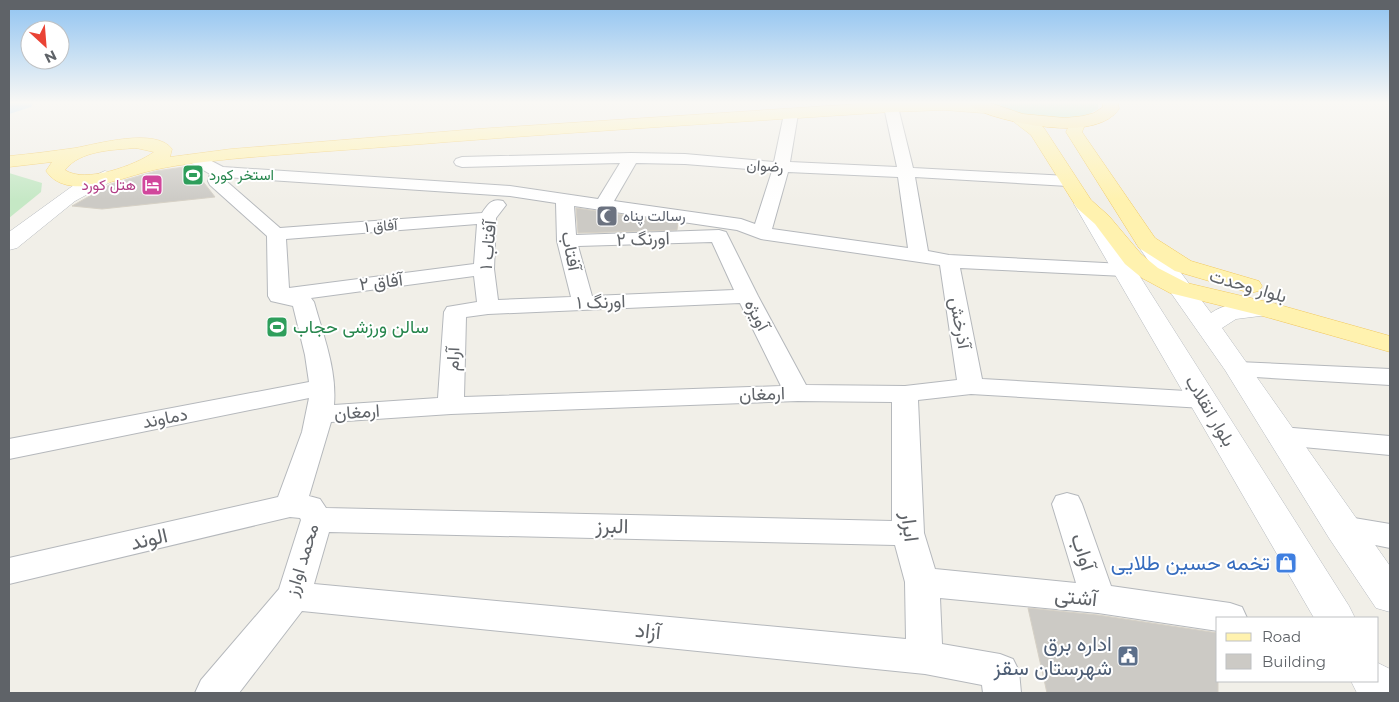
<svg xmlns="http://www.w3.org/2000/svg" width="1399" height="702" font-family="Montserrat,Vazirmatn,sans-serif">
  <rect width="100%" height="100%" fill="#f1efe8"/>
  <!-- green -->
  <g fill="#c5e8c5">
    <path d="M982,102H1097L1098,103V109C1067,130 1014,114 982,102Z"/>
    <path d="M9,173L42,183L41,192L9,218Z"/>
  </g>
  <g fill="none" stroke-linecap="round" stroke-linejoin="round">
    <!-- river -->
    <path fill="#aadaff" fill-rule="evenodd" d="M9,102H34L31,107L9,114Z"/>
  </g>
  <!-- building -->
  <g fill="#cccac5" stroke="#d6d1c6">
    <path d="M191,166L215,197L102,209L72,206L111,184L156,171Z"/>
    <path d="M576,208L678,223L677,230L578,233Z"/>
    <path d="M1028,608L1098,615L1218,633V693H1047Z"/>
  </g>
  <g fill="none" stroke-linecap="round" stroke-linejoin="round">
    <!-- minor casing -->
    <g stroke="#b5b8bc" stroke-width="2">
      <g id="minor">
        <path d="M891,103L898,107L913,168L1068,176L1074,177L1076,181L1074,185L1068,186L915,177L928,251L949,255L1124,264L1131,266L1134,270L1131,274L1124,276L960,268L982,379L1203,392L1212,394L1216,400L1212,406L1203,408L971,394L918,400L924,533L935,569L1076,583L1052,504L1056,496L1067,493L1078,496L1082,504L1111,586L1230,603L1242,607L1247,618H1218V631L1098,613L940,598L942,644L1000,654L1013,659L1019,671L1021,693H983L982,685L925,674L302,611L239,693H195L201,680L279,589L301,520L300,518L290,517L9,584V558L278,497L302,432L309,398L9,459V439L309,382L305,355L293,306L271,301L268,296L267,236L210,185L208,181L210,174L188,161L186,158L188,155H200L223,167L510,186L598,199L620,163L462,167L456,165L454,162L456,159L462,157L631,153L685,154L774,162L784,114L791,110L798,114L790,162L897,167L884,107ZM636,163L685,164L772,171L755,224L741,219L614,201ZM788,172L898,177L908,248L772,229ZM225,177L510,196L556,203L557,241L571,297L498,300L494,269L496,218L506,205L503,201C492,198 488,204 482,213L280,228L225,180ZM574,206L737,230L761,239L940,265L957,380L905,386L806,385L758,296L726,232L719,230L576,235ZM477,224L474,264L289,288L286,239ZM712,242L734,290L592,296L578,246ZM474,276L477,302L447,307L444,312L438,398L334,405C337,369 323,335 314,302L311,298ZM740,303L781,386L464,397L466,317L488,314ZM798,401L892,402V521L326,508L320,499L309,496L331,422L451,414ZM329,532L895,545L905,582L906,639L314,584Z"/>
        <path d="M1238,362L1390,369V385L1238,376L1229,374L1226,369L1229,364Z"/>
        <path d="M1281,427L1390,436V455L1281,445L1271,443L1267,436L1271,429Z"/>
        <path d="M1342,516L1390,524V548L1331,536L1326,528L1331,520Z"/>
      </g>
    </g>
    <!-- secondary casing -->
    <g stroke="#b6babf" stroke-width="1">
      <g id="secondary">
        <path d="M105,171L112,173L115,177L112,181L75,201L17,248L9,250V232L74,185Z"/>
        <path d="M1084,198L1091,200L1094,204L1349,606L1355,618H1314L1074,204L1077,200Z"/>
        <path d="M1147,236L1155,238L1211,313C1228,301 1256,299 1276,304L1280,309L1276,314L1236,319L1222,328L1390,566V612L1376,608L1329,538L1225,370L1136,243L1139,238Z"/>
        <path d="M1378,663L1390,669V693H1357L1351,681H1378Z"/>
      </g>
    </g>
    <!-- primary casing -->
    <g stroke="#f2c960" stroke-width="1">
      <g id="primary">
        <path d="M888,102H973L989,105L991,108L989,111L983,113L944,110L891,112C722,123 554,133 385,147C334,151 283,154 231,159C205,162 171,165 146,172C119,179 66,201 46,171L52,162L9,167V156C31,154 53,151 75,148C97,144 156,127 172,149L170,157L231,149L477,129ZM136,148L154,152C136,165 85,184 65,170C80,150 114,150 136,148Z"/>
        <path d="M1017,113L1037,121L1044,128L1091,200L1109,216L1141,254L1158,268L1187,283L1276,304L1390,336V352L1259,315L1170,293L1142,278L1125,264L1095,224L1077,208L1031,135L1009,118L1011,115Z"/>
        <path d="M1078,117L1084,119L1086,122L1082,132L1155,238L1191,261L1259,281L1262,286L1259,291L1250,293L1175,271L1139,248L1066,132L1072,119Z"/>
      </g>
    </g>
    <!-- trunk casing -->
    <g stroke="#f9ab00" stroke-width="1">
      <path id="trunk" d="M967,102H987L1023,114L1065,118L1083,116L1094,113L1103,107L1102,102H1118L1119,109C1097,141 1021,125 990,115C982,112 972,109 967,102Z"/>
    </g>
    <!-- minor -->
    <use href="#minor" fill="#fff" fill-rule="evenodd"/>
    <!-- secondary -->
    <use href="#secondary" fill="#fff" fill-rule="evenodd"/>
    <!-- primary -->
    <use href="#primary" fill="#fff2af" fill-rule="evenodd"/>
    <!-- trunk -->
    <use href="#trunk" fill="#feeaa1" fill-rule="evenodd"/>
  </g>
  <!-- sky -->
  <linearGradient id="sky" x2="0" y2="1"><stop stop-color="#8fc3f1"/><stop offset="0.51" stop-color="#f9f8f5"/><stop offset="1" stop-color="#f9f8f5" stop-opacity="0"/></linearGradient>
  <rect width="1399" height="201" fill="url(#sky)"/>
  <!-- icons -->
  <defs>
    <g id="stadium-square" transform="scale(1.125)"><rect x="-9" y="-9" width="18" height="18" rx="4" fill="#2e9e5b" stroke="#fff"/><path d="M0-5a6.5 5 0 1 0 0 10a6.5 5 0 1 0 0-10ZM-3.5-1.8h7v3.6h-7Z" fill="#fff"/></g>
    <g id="hotel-square" transform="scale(1.125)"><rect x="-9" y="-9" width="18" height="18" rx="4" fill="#d1479c" stroke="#fff"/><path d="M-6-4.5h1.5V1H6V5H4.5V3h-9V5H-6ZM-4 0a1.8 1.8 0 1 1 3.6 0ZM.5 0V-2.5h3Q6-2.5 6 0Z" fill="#fff"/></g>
    <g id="mosque-square" transform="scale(1.125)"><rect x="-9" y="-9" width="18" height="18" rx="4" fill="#6b7280" stroke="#fff"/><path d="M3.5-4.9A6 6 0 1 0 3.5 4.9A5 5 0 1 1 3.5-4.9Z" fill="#fff"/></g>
    <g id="shop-square" transform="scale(1.125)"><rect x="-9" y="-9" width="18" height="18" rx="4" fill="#3f7fe0" stroke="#fff"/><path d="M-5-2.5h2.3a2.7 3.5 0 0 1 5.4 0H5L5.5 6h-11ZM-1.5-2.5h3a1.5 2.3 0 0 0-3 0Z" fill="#fff"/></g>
    <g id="civic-square" transform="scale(1.125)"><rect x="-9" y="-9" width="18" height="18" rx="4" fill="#5c6f8a" stroke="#fff"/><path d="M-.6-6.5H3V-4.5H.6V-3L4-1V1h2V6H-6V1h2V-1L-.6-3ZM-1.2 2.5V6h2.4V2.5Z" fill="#fff"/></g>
  </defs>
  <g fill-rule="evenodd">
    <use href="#stadium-square" x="193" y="175"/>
    <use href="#hotel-square" x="152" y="185"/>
    <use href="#mosque-square" x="607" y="216"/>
    <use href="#stadium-square" x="277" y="327"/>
    <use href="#shop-square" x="1286" y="563"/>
    <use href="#civic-square" x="1128" y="656"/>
  </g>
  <g text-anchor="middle" stroke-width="4" stroke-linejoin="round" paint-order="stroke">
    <!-- far-street labels -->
    <g font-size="15" fill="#5f6368" stroke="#fff">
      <text transform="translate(765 166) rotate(4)" y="5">رضوان</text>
      <text transform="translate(381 226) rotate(-4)" y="5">آفاق ۱</text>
    </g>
    <!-- far-leisure labels -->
    <g font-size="15" fill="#27864d" stroke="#fff" text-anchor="start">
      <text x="209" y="180">استخر کورد</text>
    </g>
    <!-- far-hotel labels -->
    <g font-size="15" fill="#b23c85" stroke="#fff" text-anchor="end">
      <text x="136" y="190">هتل کورد</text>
    </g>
    <!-- far-worship labels -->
    <g font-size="15" fill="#5b616d" stroke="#fff" text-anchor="start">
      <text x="623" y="221">رسالت پناه</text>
    </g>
    <!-- street labels -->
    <g font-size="18" fill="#5f6368" stroke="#fff">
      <text transform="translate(643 239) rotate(-2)" y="6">اورنگ ۲</text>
      <text transform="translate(488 245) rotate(-85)" y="6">آفتاب ۱</text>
      <text transform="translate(571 251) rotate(79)" y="6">آفتاب</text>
      <text transform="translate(381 282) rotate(-7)" y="6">آفاق ۲</text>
      <text transform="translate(1248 286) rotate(16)" y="6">بلوار وحدت</text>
      <text transform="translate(601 302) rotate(-2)" y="6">اورنگ ۱</text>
      <text transform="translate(757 315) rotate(62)" y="6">آویژه</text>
      <text transform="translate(960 323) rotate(80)" y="6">آذرخش</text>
      <text transform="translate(453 359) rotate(-88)" y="6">آرام</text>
      <text transform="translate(762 394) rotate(-2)" y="6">ارمغان</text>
      <text transform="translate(1210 411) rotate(59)" y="6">بلوار انقلاب</text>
      <text transform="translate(357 412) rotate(-4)" y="6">ارمغان</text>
      <text transform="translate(165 418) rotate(-11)" y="6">دماوند</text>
      <text transform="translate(302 560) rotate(-73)" y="6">محمد اوارز</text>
    </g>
    <!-- leisure labels -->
    <g font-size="18" fill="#27864d" stroke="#fff" text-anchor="start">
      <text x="293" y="333">سالن ورزشی حجاب</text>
    </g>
    <!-- near-street labels -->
    <g font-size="21" fill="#5f6368" stroke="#fff">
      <text transform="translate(612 526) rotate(1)" y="7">البرز</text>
      <text transform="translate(910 527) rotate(83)" y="7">ابرار</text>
      <text transform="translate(149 539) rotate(-13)" y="7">الوند</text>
      <text transform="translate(1083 552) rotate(72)" y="7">آواب</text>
      <text transform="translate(1076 597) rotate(6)" y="7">آشتی</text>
      <text transform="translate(648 631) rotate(6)" y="7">آزاد</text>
    </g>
    <!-- near-shop labels -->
    <g font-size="21" fill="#366cbe" stroke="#fff" text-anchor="end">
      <text x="1270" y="570">تخمه حسین طلایی</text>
    </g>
    <!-- near-service labels -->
    <g font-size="21" fill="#4e5e75" stroke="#fff" text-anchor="end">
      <text x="1112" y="651">اداره برق<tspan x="1112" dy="24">شهرستان سقز</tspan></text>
    </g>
  </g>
  <!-- border -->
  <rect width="1399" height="702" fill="none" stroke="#5f6368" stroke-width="20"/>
  <!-- legend -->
  <rect x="1216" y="617" width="162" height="65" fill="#ffffff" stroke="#bfc1c3"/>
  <rect x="1226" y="633" width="25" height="8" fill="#fff2af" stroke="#bfc1c3"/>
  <text x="1262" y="642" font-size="15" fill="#5f6368">Road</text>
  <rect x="1226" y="654" width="25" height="15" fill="#cccac5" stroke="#bfc1c3"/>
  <text x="1262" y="667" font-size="15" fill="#5f6368">Building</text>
  <!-- north arrow -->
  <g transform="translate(45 45) rotate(154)"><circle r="24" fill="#ffffff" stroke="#bfc1c3"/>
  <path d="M0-4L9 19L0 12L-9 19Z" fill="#ea4335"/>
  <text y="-8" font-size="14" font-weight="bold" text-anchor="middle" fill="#5f6368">N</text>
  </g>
</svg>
